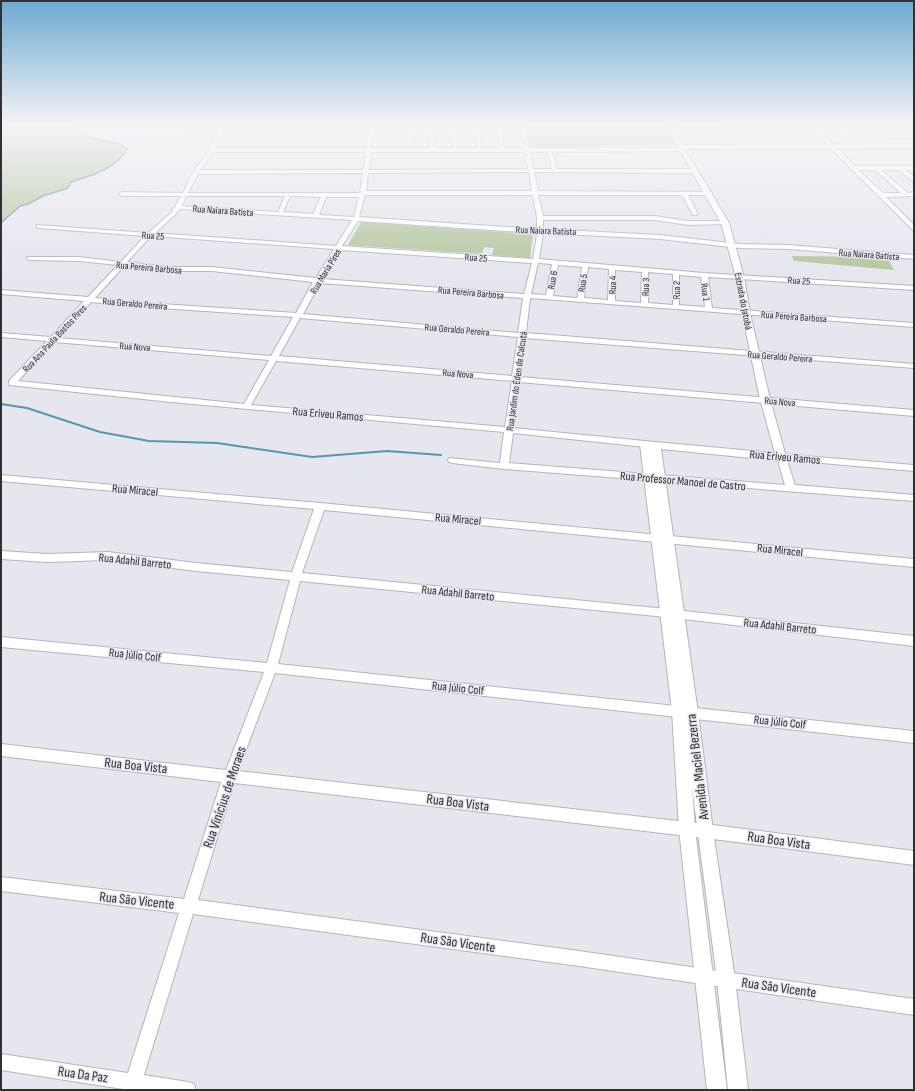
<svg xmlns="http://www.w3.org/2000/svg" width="915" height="1091" font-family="'Sofia Sans Condensed',sans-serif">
  <rect width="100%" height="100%" fill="#e6e6ef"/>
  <!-- green -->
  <g fill="#b3c69d">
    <path d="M1,124H76L74,130L87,137L120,144L127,149C117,170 92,175 71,182L68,188L43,196L28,204L20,206L1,223Z"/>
    <path d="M528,124H664L677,145L531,146Z"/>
    <path d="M361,222L533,234L530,258L492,255L494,248L484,247L482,254L348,245Z"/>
    <path d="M792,256L887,257L894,270L794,261Z"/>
  </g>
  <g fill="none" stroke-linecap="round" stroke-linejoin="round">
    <!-- stream-far1 -->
    <path stroke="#5399ae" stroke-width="1.5" d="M1,223L20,206L28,204L43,196L68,188L71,182C93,175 114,170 127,149L120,144L87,137L74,130L76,124"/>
    <!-- stream -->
    <path stroke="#5399ae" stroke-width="2" d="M1,404L27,408L100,432L149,441L217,443L312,457L387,451L441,455"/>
    <!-- minor casing -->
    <g stroke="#b4b4bc" stroke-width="2">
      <g id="minor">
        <path d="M222,124H227L225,129H369L370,124H374V129H429L430,124H434V129H452V124H456L457,129H475V124H479L480,129H496V124H500L501,129H520V124H524L529,148H683L686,150L685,151L552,152L557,169H695L698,171L695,173L534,172L538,191L711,192L712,193L709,195H688L698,214L697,215H693L682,195H538L543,216H655L688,221H725L727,222V224L688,225L655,220H543V229L660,235L739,244L788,245L914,255V259L788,249L739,248L660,239L543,233L539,259L704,273L914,286V290L708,277L712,308L914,323V327L530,298L526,333L914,364V368L525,338L520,377L914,410V416L519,382L513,428L655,442L659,445L655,448L513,433L509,463L785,485L777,457L781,454L914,465V471L787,460L795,485L914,495V501L504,469L452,463L449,462L448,460L449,458L500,463L504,432L171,402L9,385V381L47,341L1,337V333L51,337L84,301L1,294V290L88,297L118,265L79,261L29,260L26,258L27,257H79L121,262L145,236L39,228L37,227V225L148,233L171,213L181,196H122L119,194L122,192L183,193L193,172L210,150L211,144L219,131H191L189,130L191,129H221ZM224,131H369L366,148H216L215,144ZM374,131H408L406,145L408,146L410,145L413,131H429V148H371ZM434,131H452L453,148H434ZM457,131H475L477,148H457ZM480,131H497L500,148H481ZM502,131H521L524,148H504ZM214,152H366L363,170H200ZM371,152H525L528,169L369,170ZM530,152H547L552,169H533ZM529,172L532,191H366L368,173ZM363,173L360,193H188L198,174ZM365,195H533L537,218V229L359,217ZM186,196H285L278,212L182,206ZM290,196L321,197L313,214L283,212ZM326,197H359L354,217L319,215ZM180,209L352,220L336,246L155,233L175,215ZM358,221L537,233V235L533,259L342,246ZM151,236L334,249L316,278L212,267H169L127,262ZM340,250L532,263L524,294L322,279ZM538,263L552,264L546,295L531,294ZM558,265L582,267L577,298L553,296ZM124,266L169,271H212L313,282L296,313L146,303L95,298ZM588,267L609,269L608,300L584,298ZM615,270L642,272L641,303L615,301ZM648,272L673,274V305L648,303ZM679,275L701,277L705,307L679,305ZM320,283L523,298L518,333L303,314ZM91,302L146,307L293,317L271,356L58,338ZM300,318L518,337L512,376L279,356ZM54,342L269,360L244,404L18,381ZM276,361L512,381L505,427L251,405Z"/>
        <path d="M812,125H816L817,127H914V129L820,130L855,166H914V170H905L914,177V182L899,170H881L908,193L914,192V196L886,197L914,225V231L832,150L815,130H671L669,129L671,128L812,127ZM858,170H875L901,193H883Z"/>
        <path d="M1,475L320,503L914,559V567L324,510L302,573L666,609L914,636V646L666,617L300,581L278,664L914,731V743L275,673L238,771L705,824L914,851V865L705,838L234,783L198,900L572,950L914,999V1015L572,965L193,914L144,1075L188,1082L194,1084L196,1090H123V1089L1,1070V1054L128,1073L179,913L1,891V877L184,899L221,782L1,756V744L226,770L264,672L1,647V637L267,663L290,580L196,571L108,560L47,562L1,559V551L47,554L108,552L196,563L292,572L314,509L1,481Z"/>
      </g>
    </g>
    <!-- tertiary casing -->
    <g stroke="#b4b4bc" stroke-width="2">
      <path id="tertiary" d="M665,124H671L683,145L914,144V148L685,149L729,223L744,277L750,313L770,399L786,457L785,459L781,461L661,449L698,713L713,831L735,979L748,1090H728L717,979L692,787L695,829L727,1090H707L679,829L672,711L640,444L645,441L649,442L650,444L655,442L775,453L760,399L742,313L736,277L721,223Z"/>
    </g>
    <!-- minor -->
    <use href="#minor" fill="#fff" fill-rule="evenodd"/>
    <!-- tertiary -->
    <use href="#tertiary" fill="#fff" fill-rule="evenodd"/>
  </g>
  <!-- sky -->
  <linearGradient id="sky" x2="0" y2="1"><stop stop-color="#6ca9d1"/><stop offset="0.45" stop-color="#f4f4f8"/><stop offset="1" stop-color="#f4f4f8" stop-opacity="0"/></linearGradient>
  <rect width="915" height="277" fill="url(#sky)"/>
  <g text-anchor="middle" stroke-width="3" stroke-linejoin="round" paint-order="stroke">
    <!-- far-street labels -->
    <g font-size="10" fill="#313134" stroke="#e6e6ef">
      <text transform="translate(223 210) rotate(4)" y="4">Rua Naiara Batista</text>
      <text transform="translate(546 230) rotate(2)" y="4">Rua Naiara Batista</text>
      <text transform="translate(153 235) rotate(4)" y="4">Rua 25</text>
      <text transform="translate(869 254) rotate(4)" y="4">Rua Naiara Batista</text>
      <text transform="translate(476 257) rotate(4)" y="4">Rua 25</text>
      <text transform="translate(149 267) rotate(5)" y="4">Rua Pereira Barbosa</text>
      <text transform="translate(325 271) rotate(-59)" y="4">Rua Maria Pires</text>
      <text transform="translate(552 280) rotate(-80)" y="4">Rua 6</text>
      <text transform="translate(799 280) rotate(4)" y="4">Rua 25</text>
      <text transform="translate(582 283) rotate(-82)" y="4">Rua 5</text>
      <text transform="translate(612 285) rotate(-89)" y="4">Rua 4</text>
      <text transform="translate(645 287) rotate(-88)" y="4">Rua 3</text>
      <text transform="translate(676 290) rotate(-90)" y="4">Rua 2</text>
      <text transform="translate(471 292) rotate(5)" y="4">Rua Pereira Barbosa</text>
      <text transform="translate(706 292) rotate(81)" y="4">Rua 1</text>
      <text transform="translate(744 301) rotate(79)" y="4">Estrada do Jatobá</text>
      <text transform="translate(135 303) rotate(5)" y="4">Rua Geraldo Pereira</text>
      <text transform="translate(794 316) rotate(4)" y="4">Rua Pereira Barbosa</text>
      <text transform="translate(457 329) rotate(5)" y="4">Rua Geraldo Pereira</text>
      <text transform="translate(54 338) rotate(-47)" y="4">Rua Ana Paula Bastos Pires</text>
      <text transform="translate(135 346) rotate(4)" y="4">Rua Nova</text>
      <text transform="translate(780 356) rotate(4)" y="4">Rua Geraldo Pereira</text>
      <text transform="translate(458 373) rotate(5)" y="4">Rua Nova</text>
      <text transform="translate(516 381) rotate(-82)" y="4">Rua Jardim do Éden de Calcutá</text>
      <text transform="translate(780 401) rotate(5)" y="4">Rua Nova</text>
    </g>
    <!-- street labels -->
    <g font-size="12" fill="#313134" stroke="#e6e6ef">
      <text transform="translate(328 414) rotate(5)" y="4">Rua Eriveu Ramos</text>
      <text transform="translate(785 457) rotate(5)" y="4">Rua Eriveu Ramos</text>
      <text transform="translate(683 481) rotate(5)" y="4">Rua Professor Manoel de Castro</text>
      <text transform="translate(135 490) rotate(5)" y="4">Rua Miracel</text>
      <text transform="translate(458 519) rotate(5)" y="4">Rua Miracel</text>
      <text transform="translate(780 550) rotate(6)" y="4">Rua Miracel</text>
      <text transform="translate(135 561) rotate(6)" y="4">Rua Adahil Barreto</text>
      <text transform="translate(458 593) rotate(6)" y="4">Rua Adahil Barreto</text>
      <text transform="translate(780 626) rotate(6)" y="4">Rua Adahil Barreto</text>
      <text transform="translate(135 655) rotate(6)" y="4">Rua Júlio Colf</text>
      <text transform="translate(458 688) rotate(6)" y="4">Rua Júlio Colf</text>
      <text transform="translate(780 722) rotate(6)" y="4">Rua Júlio Colf</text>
    </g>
    <!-- near-street labels -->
    <g font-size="14" fill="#313134" stroke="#e6e6ef">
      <text transform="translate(136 765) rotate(6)" y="5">Rua Boa Vista</text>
      <text transform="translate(697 767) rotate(-97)" y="5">Avenida Maciel Bezerra</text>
      <text transform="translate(224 797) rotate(-71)" y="5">Rua Vinícius de Moraes</text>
      <text transform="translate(458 802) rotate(7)" y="5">Rua Boa Vista</text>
      <text transform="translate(779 840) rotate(8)" y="5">Rua Boa Vista</text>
      <text transform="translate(137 900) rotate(6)" y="5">Rua São Vicente</text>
      <text transform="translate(458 942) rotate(8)" y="5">Rua São Vicente</text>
      <text transform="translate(779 987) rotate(8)" y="5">Rua São Vicente</text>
      <text transform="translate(83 1074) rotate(8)" y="5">Rua Da Paz</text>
    </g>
  </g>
  <!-- border -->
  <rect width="915" height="1091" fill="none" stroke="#313134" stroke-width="4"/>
</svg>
